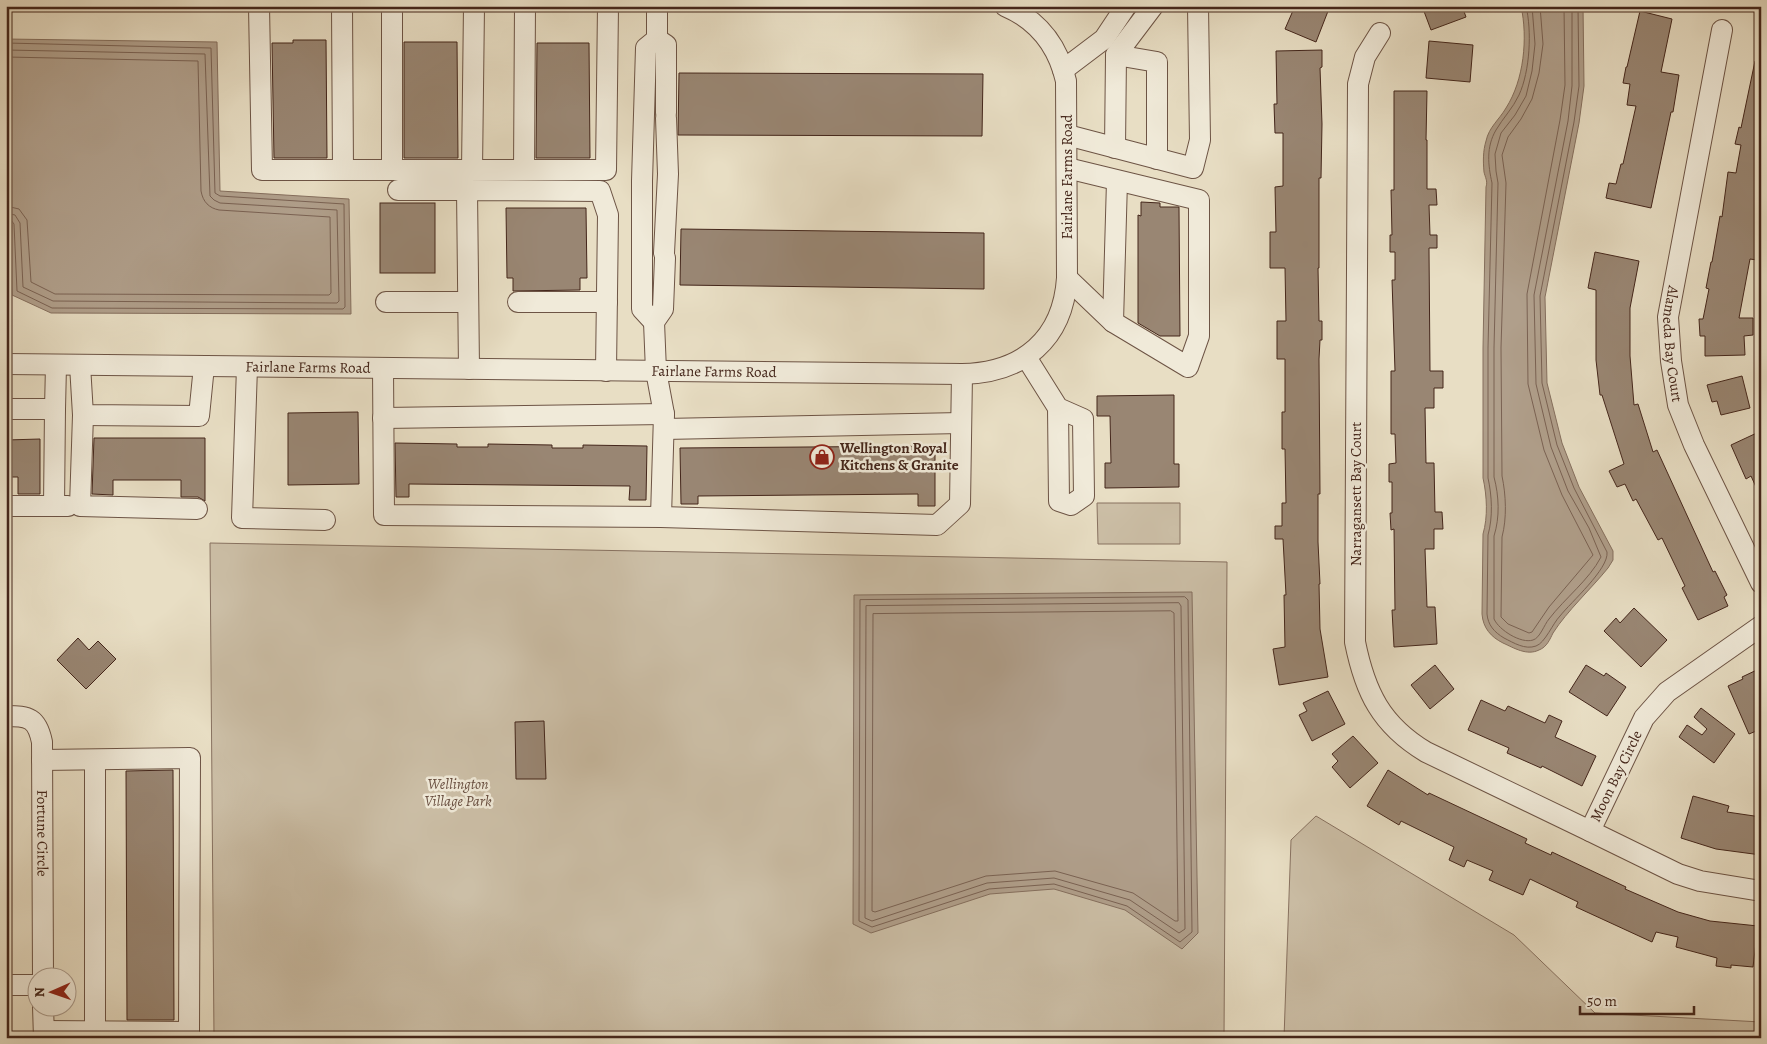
<svg xmlns="http://www.w3.org/2000/svg" width="1767" height="1044" font-family="Alegreya,serif">
  <rect width="100%" height="100%" fill="#e8dec4"/>
  <filter id="stains"><feTurbulence type="fractalNoise" baseFrequency=".004" numOctaves="4"/><feColorMatrix values="0 0 0 0 .2 0 0 0 0 .09 0 0 0 0 .02 0 0 0 .5 -.17"/></filter>
  <radialGradient id="worn" r=".72"><stop offset=".6" stop-color="#630" stop-opacity="0"/><stop offset="1" stop-color="#630" stop-opacity=".3"/></radialGradient>
  <!-- green -->
  <g fill="#ccbfa7" stroke="#887261">
    <path d="M1097,503H1180V544H1098Z"/>
    <path d="M210,543L1227,562L1224,1038H214Z"/>
    <path d="M1316,816L1514,935L1595,1013L1761,1022V1038H1284L1291,840Z"/>
  </g>
  <!-- water -->
  <g fill="#b09f8b" stroke="#856f5e">
    <path d="M1521,6H1583L1584,86L1579,123L1545,297L1547,383L1562,443L1579,487L1613,551V560L1608,568C1591,589 1567,611 1553,633C1550,639 1547,647 1539,650C1527,656 1514,648 1503,643C1491,637 1483,628 1482,614L1483,534C1488,517 1487,496 1483,478V348L1486,187C1488,181 1485,177 1484,172C1483,161 1483,151 1486,141C1489,127 1499,120 1506,108C1524,80 1528,38 1521,6Z"/>
    <path d="M6,39L217,42L220,191L349,199L351,314L51,313L12,295L6,180Z"/>
    <path d="M1192,592L1198,933L1182,949L1125,910L1054,889L990,894L871,933L853,924L854,595Z"/>
  </g>
  <g fill="none" stroke-linecap="round" stroke-linejoin="round">
    <!-- shore -->
    <g stroke="#7a6253" stroke-width="1">
      <path d="M1526,6C1532,31 1530,71 1519,95C1513,108 1503,118 1496,130C1486,147 1488,165 1492,183L1488,348V478C1492,496 1493,517 1488,535L1487,614C1488,625 1494,632 1504,638C1514,643 1525,650 1536,646C1545,643 1553,623 1560,616C1571,602 1609,569 1607,552L1574,488L1557,445L1542,383L1540,296L1574,122L1579,86L1578,6"/>
      <path d="M1532,6L1535,44L1532,71L1526,96L1515,115L1501,133L1495,154L1496,171L1498,183L1494,348V477C1499,496 1500,517 1494,536V619C1499,630 1521,644 1533,640C1540,638 1544,625 1549,619C1565,598 1589,580 1601,557L1589,528L1568,491L1551,447L1536,384L1534,295L1568,121L1572,86V6"/>
      <path d="M1540,6L1543,44L1539,73L1532,99L1521,119L1508,137L1502,155L1506,183L1501,348L1502,476C1506,495 1507,518 1502,537L1501,617L1508,624L1529,633L1532,632L1549,607L1593,555L1562,495L1544,450L1528,384L1527,294L1560,120L1565,85L1564,6"/>
      <path d="M6,43L211,48L215,193L220,196L344,204L345,307L343,309L52,308L17,291L14,224L11,220L6,219"/>
      <path d="M6,50L205,54L210,196L214,200L220,203L337,210L339,301L337,303L53,301L23,287L20,223L15,215L6,213"/>
      <path d="M6,57L198,61L201,191C203,202 209,208 219,210L330,217L331,293L329,295L55,294L31,282L27,220L19,209L6,206"/>
      <path d="M1185,597L1188,600L1192,932L1180,942L1127,906L1054,884L989,889L872,927L859,921L860,600Z"/>
      <path d="M1179,603L1181,606L1185,929L1179,933L1130,900L1054,878L987,883L872,921L865,918L866,606Z"/>
      <path d="M1171,611L1174,613L1178,921H1175L1133,893L1055,871L986,876L875,912L872,911L873,614Z"/>
    </g>
  </g>
  <!-- building -->
  <g fill="#998673" stroke="#44261b">
    <path d="M1295,6H1330L1316,42L1285,29Z"/>
    <path d="M1422,6H1462L1466,17L1431,30Z"/>
    <path d="M1640,11L1672,19L1661,72L1679,75L1673,112H1671L1651,208L1606,198L1609,183L1616,184L1621,164H1623L1636,106L1627,105L1630,84L1623,83L1626,67H1627Z"/>
    <path d="M293,40H326L327,158H274L272,43H293Z"/>
    <path d="M1429,41L1473,45L1470,82L1426,78Z"/>
    <path d="M404,42H457L458,158H404Z"/>
    <path d="M537,43H589L590,158H536Z"/>
    <path d="M1322,50V67L1320,68L1322,124L1321,178H1319V268H1318L1319,321H1322V340H1320L1319,359L1320,494H1318V542L1320,584H1319L1320,629L1328,677L1279,685L1273,649L1285,647L1284,595H1286L1283,539H1275V526H1282V503H1286L1285,449H1282V412H1285V359H1277V321H1286L1285,268H1270V232H1276L1275,187L1283,186V133H1275L1274,104H1277L1276,51Z"/>
    <path d="M1755,61H1761V238L1757,260L1750,259L1739,318H1753V335L1744,336L1745,355L1705,356V336H1700L1699,319H1703L1709,289L1706,288L1711,262H1712L1720,216L1722,217L1728,172L1736,173L1741,145L1735,144L1739,127L1741,128Z"/>
    <path d="M679,73L983,74L982,136L678,135Z"/>
    <path d="M1394,91H1427L1426,140H1427V189H1436L1437,205H1429L1430,235H1437V248H1429L1430,371H1443V388H1434V408H1425L1426,463H1434L1435,512H1442L1443,529H1434V549H1425L1427,607H1435L1437,644L1394,647L1392,610H1395L1394,529L1391,530L1390,513H1392V482H1389V464L1396,463L1395,434H1391V371H1395L1392,280H1395V252H1390V235H1392L1391,190H1394Z"/>
    <path d="M1141,202L1160,203V207H1179L1180,336H1160L1138,323V215L1141,216Z"/>
    <rect x="380" y="203" width="55" height="70"/>
    <path d="M506,208H586L587,278H580V290L513,291V278H507Z"/>
    <path d="M681,229L984,233V289L680,285Z"/>
    <path d="M1595,252L1639,261L1630,308V356L1634,405L1638,404L1653,452L1657,450L1713,572L1715,571L1727,595L1724,597L1728,606L1698,620L1682,588L1685,586L1662,538L1658,540L1636,499L1633,501L1625,484L1617,487L1609,471L1624,464L1602,395H1600L1596,360V290L1588,288Z"/>
    <path d="M1742,376L1750,408L1721,415L1717,401L1712,402L1707,385Z"/>
    <path d="M1174,395V464H1179V487L1105,488V463H1111L1110,416H1097V396Z"/>
    <path d="M358,412L359,484L288,485V413Z"/>
    <path d="M1761,431V498L1751,476L1746,479L1731,445Z"/>
    <path d="M94,438H205V501L198,497H181V480H113V495L92,494Z"/>
    <path d="M40,439V494H18V477H6V440Z"/>
    <path d="M395,443L457,444V447H488V444L552,445V448H583V445L647,446L646,500H629L630,486L409,484V497H396Z"/>
    <path d="M935,446V506H918V494L698,496V504H681L680,448Z"/>
    <path d="M1634,608L1667,640L1641,667L1604,631L1616,618L1620,623Z"/>
    <path d="M78,638L89,650L98,641L116,659L86,689L57,660Z"/>
    <path d="M1435,665L1454,689L1430,709L1411,685Z"/>
    <path d="M1586,665L1604,676L1606,673L1626,687L1607,716L1569,692Z"/>
    <path d="M1761,668V729L1749,734L1728,686L1743,679L1742,677Z"/>
    <path d="M1328,691L1345,724L1312,741L1299,715L1307,711L1303,703Z"/>
    <path d="M1481,700L1505,711L1508,706L1545,723L1549,715L1562,721L1555,737L1596,756L1582,786L1542,766L1541,768L1507,753L1509,748L1468,730Z"/>
    <path d="M1701,708L1735,734L1714,763L1679,737L1687,725L1702,735L1707,729L1694,717Z"/>
    <path d="M544,721L546,779H516L515,722Z"/>
    <path d="M1353,736L1378,763L1350,788L1332,767L1338,761L1332,754Z"/>
    <path d="M173,770L174,1020H127L126,771Z"/>
    <path d="M1388,770L1428,795L1429,793L1527,839L1525,843L1551,855L1552,852L1626,887L1625,889L1678,912L1710,921L1758,926L1753,967L1731,965V968L1716,966L1717,958L1676,947L1678,937L1656,932L1652,942L1576,907L1578,902L1530,879L1523,895L1489,880L1493,871L1467,860L1464,867L1449,860L1454,847L1401,821L1399,825L1367,806Z"/>
    <path d="M1693,796L1729,806L1727,812L1761,817V855L1716,849L1681,838Z"/>
  </g>
  <g fill="none" stroke-linecap="round" stroke-linejoin="round">
    <!-- minor casing -->
    <g stroke="#6d5445" stroke-width="22">
      <g id="minor">
        <path d="M259,6L262,170H606L608,6"/>
        <path d="M342,6L343,170"/>
        <path d="M392,6V170"/>
        <path id="s1" d="M1722,30L1668,317L1671,361L1678,405L1694,445L1761,583"/>
        <path d="M1380,33L1365,57L1358,84L1355,642C1365,692 1381,725 1426,752L1590,831"/>
        <path d="M657,39L666,45V113"/>
        <path d="M1116,55L1157,62V159"/>
        <path d="M1063,70L1104,39L1126,6"/>
        <path d="M1067,135L1193,168L1200,140L1198,6"/>
        <path d="M1115,148L1116,55L1153,6"/>
        <path d="M1067,168L1199,200V336L1188,367L1113,322L1067,278"/>
        <path d="M472,170L474,6"/>
        <path d="M524,170L525,6"/>
        <path d="M398,190H467"/>
        <path d="M664,253L668,174L666,118"/>
        <path d="M386,302H468"/>
        <path d="M518,302H607"/>
        <path d="M654,322L642,309V181L646,48L657,39V6"/>
        <path d="M1113,322L1117,181"/>
        <path d="M1026,357L1058,408L1059,501L1071,505L1084,496L1083,419L1058,408"/>
        <path id="s2" d="M6,364L962,374C1023,373 1063,339 1067,278L1066,81C1058,46 1038,20 1005,6"/>
        <path d="M80,365L83,415L199,416L204,366"/>
        <path d="M247,367L242,518L325,520"/>
        <path d="M383,368L384,515L661,517L664,414L656,371L654,322L663,309L665,258"/>
        <path d="M469,369L467,190L600,191L608,215L606,371"/>
        <path d="M6,409H55L56,365"/>
        <path d="M83,415L80,506L197,509"/>
        <path d="M383,418L664,414"/>
        <path d="M664,429L961,423"/>
        <path d="M6,506H68"/>
        <path d="M54,506L55,409"/>
        <path d="M661,517L937,525L960,504L962,374"/>
        <path d="M1761,626L1667,692L1644,718L1590,831L1678,874L1700,881L1761,891"/>
        <path id="s3" d="M6,716C29,716 37,718 42,742L43,976"/>
        <path d="M42,760L190,758L189,1032L44,1031"/>
        <path d="M6,985H38"/>
        <path d="M43,1006L44,1038"/>
        <path d="M95,1031V760"/>
      </g>
    </g>
    <!-- minor -->
    <use href="#minor" stroke="#f0ead9" stroke-width="20"/>
  </g>
  <!-- icons -->
  <defs>
    <g id="shop-ring" transform="scale(1.25)"><circle r="9.5" fill="#f0ead9" stroke="#8f2418" stroke-width="1.5"/><path d="M-5-2.5h2.3a2.7 3.5 0 0 1 5.4 0H5L5.5 6h-11ZM-1.5-2.5h3a1.5 2.3 0 0 0-3 0Z" fill="#8f2418"/></g>
  </defs>
  <g fill-rule="evenodd">
    <use href="#shop-ring" x="822" y="457"/>
  </g>
  <g text-anchor="middle" stroke-width="5" stroke-linejoin="round" paint-order="stroke">
    <!-- street labels -->
    <g font-size="15" fill="#44261b" stroke="#f0ead9">
      <text transform="translate(1067 177) rotate(-90)" y="5">Fairlane Farms Road</text>
      <text dy="5" stroke="none"><textPath href="#s1" startOffset="319">Alameda Bay Court</textPath></text>
      <text dy="5" stroke="none"><textPath href="#s2" startOffset="302">Fairlane Farms Road</textPath></text>
      <text dy="5" stroke="none"><textPath href="#s2" startOffset="708">Fairlane Farms Road</textPath></text>
      <text transform="translate(1356 494) rotate(-90)" y="5">Narragansett Bay Court</text>
      <text transform="translate(1616 776) rotate(-64)" y="5">Moon Bay Circle</text>
      <text dy="5" stroke="none"><textPath href="#s3" startOffset="142">Fortune Circle</textPath></text>
    </g>
    <!-- poi labels -->
    <g font-size="15" font-weight="bold" fill="#44261b" stroke="#f0ead9" text-anchor="start">
      <text x="840" y="453">Wellington Royal<tspan x="840" dy="17">Kitchens &amp; Granite</tspan></text>
    </g>
    <!-- park labels -->
    <g font-size="15" font-style="italic" fill="#664c3e" stroke="#f0ead9">
      <text x="458" y="789">Wellington<tspan x="458" dy="17">Village Park</tspan></text>
    </g>
  </g>
  <!-- margin -->
  <rect width="1767" height="1044" fill="none" stroke="#e8dec4" stroke-width="25"/>
  <rect x="8" y="8" width="1752" height="1029" fill="none" stroke="#44261b" stroke-width="2.5"/>
  <rect x="12" y="12" width="1742" height="1019" fill="none" stroke="#44261b"/>
  <!-- north arrow -->
  <g transform="translate(52 992) rotate(268)"><circle r="24" fill="#f0ead9" stroke="#ab9c8d"/>
  <path d="M0-4L9 19L0 12L-9 19Z" fill="#8f2418"/>
  <text y="-8" font-size="14" font-weight="bold" text-anchor="middle" fill="#44261b">N</text>
  </g>
  <!-- scale -->
  <path d="M1580 1006v8h114v-8" fill="none" stroke="#44261b" stroke-width="2.5"/>
  <text x="1587" y="1006" font-size="15" fill="#44261b" stroke="#f0ead9" stroke-width="4" paint-order="stroke">50 m</text>
  <rect width="100%" height="100%" filter="url(#stains)"/>
  <rect width="100%" height="100%" fill="url(#worn)"/>
</svg>
